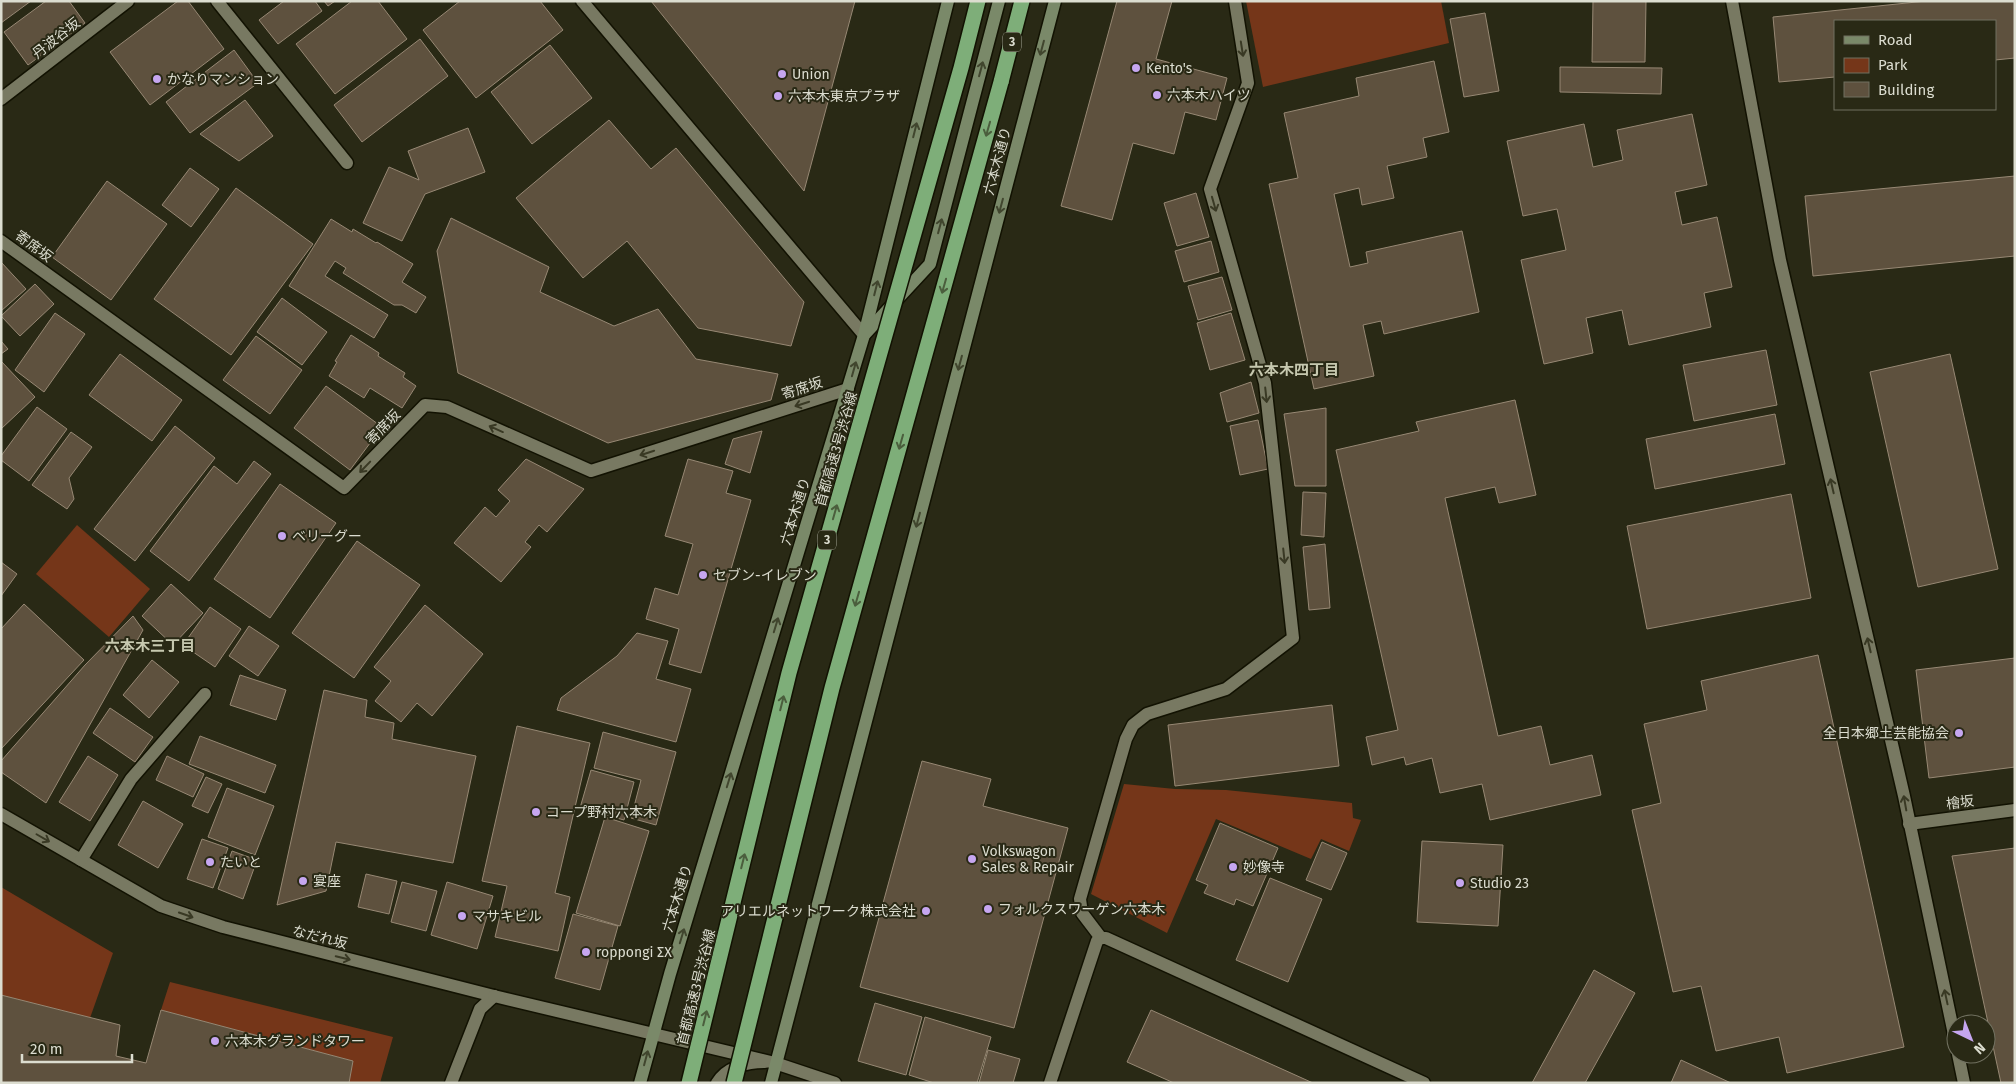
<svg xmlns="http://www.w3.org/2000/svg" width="2016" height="1084" font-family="'Fira Sans','Noto Sans JP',sans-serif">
  <rect width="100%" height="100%" fill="#292915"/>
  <!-- green -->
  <g fill="#753619">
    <path d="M1246,1H1441L1449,43L1263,87Z"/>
    <path d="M77,525L150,589L109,637L36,574Z"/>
    <path d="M1124,784L1175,789L1226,790L1352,803L1353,818L1361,820L1349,851L1321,839L1311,859L1216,819L1167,933L1091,894Z"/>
    <path d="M1,887L113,953L90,1018L1,995Z"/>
    <path d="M170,982L393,1037L380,1083H349L353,1061L161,1010Z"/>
  </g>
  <!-- building -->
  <g fill="#5e513e" stroke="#978874">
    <path d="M1,1H31L1,23Z"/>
    <path d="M46,1H69L85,23L28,65L4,32Z"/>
    <path d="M178,1H188L224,49L150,105L110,52Z"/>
    <path d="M284,1H315L322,11L278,44L259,20Z"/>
    <path d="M324,1H335L328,6Z"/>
    <path d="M352,1H378L407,39L335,94L296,44Z"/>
    <path d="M460,1H540L563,30L476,98L423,30Z"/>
    <path d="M651,1H855L804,191Z"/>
    <path d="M1117,1H1172L1156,59L1227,78L1216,120L1185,112L1174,154L1133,143L1112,220L1061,206Z"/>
    <path d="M1593,1H1646L1645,62H1592Z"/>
    <path d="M1926,1H2015V58L1995,60V21H1835V77L1779,82L1773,17Z"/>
    <path d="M1485,13L1499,91L1464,97L1450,19Z"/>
    <path d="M420,39L448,76L362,142L334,105Z"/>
    <path d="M550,45L592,98L532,144L491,92Z"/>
    <path d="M234,50L258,83L190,133L166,102Z"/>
    <path d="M1434,61L1449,132L1423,138L1427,157L1387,166L1394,198L1362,205L1359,188L1334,194L1350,267L1368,263L1366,252L1462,231L1479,312L1384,334L1381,321L1363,325L1374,376L1314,389L1269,184L1298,178L1284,113L1359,96L1356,78Z"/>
    <path d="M1560,67L1662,68L1661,94L1560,92Z"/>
    <path d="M245,100L273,136L239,161L200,134Z"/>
    <path d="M1692,114L1707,185L1675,192L1682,225L1717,217L1732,287L1704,293L1711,327L1629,345L1622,310L1586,318L1593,353L1544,364L1521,260L1566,250L1557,209L1523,216L1507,141L1584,124L1593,167L1623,160L1617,130Z"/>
    <path d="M609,120L651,169L676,148L804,302L791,346L698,328L627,241L583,278L516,198Z"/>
    <path d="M468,128L485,172L425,194L402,241L363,223L389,167L419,180L408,151Z"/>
    <path d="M190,168L219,189L191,227L162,205Z"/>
    <path d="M2015,176V256L1813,276L1805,196Z"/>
    <path d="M107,181L167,224L111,300L52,257Z"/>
    <path d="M236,188L313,244L231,355L154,299Z"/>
    <path d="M1196,193L1209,237L1177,246L1164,203Z"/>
    <path d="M451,218L549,267L540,292L614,326L658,309L696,359L778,374L771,400L608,443L458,373L437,251Z"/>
    <path d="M331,219L352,232L353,229L376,243L377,242L413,264L402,282L426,297L416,313L402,305H394L343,273L346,268L335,261L325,276L388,315L374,338L289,286Z"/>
    <path d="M1211,241L1219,272L1184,282L1175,251Z"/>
    <path d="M1,262L26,289L1,311Z"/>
    <path d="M1222,277L1232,310L1198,320L1188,286Z"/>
    <path d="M35,284L54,304L20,336L1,316Z"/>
    <path d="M282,298L327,332L302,365L257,332Z"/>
    <path d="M55,313L85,334L44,392L15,370Z"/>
    <path d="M1231,313L1245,360L1210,370L1197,323Z"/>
    <path d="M351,335L379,353L378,356L405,373L403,377L416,386L402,408L370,388L364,398L329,376L337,362L335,361Z"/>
    <path d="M256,336L302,370L270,414L223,380Z"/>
    <path d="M1,341L8,349L1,354Z"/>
    <path d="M1766,350L1777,405L1694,421L1683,365Z"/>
    <path d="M120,354L182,400L152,441L89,395Z"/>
    <path d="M1950,354L1998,569L1918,587L1870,372Z"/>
    <path d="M1,361L35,397L1,429Z"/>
    <path d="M1251,382L1259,413L1227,422L1220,393Z"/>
    <path d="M326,386L382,427L350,470L294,428Z"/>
    <path d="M1515,400L1536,495L1499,503L1495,487L1445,498L1498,736L1541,726L1550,765L1592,755L1601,795L1490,820L1482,784L1440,793L1432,758L1406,765L1404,757L1372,765L1366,737L1398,730L1336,450L1419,431L1416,422Z"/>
    <path d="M37,407L67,429L29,481L1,460V456Z"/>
    <path d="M1326,408V486H1295L1284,414Z"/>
    <path d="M1775,414L1785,464L1655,489L1646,439Z"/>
    <path d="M1258,420L1268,469L1240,475L1230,426Z"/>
    <path d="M175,426L215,458L135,561L94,529Z"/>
    <path d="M762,431L750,473L725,464L733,439Z"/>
    <path d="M71,432L92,447L69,478L74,499L67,509L32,485Z"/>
    <path d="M526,459L584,489L547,532L539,525L525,542L531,547L501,582L454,543L485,507L496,517L510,501L498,490Z"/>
    <path d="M688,459L733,471L726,493L751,500L701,673L669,664L679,629L646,619L655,588L678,595L693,544L665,536Z"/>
    <path d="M254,461L271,474L189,581L150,551L214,466L237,484Z"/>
    <path d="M280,484L336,523L270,618L214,579Z"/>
    <path d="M1303,492L1326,493L1324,537L1301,535Z"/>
    <path d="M1791,494L1811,598L1647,629L1627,526Z"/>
    <path d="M357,541L420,585L354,678L292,633Z"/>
    <path d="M1325,544L1330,608L1309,610L1303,547Z"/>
    <path d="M1,562L17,574L1,596Z"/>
    <path d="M171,584L203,613L173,645L142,616Z"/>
    <path d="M24,604L84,660L1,749V629Z"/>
    <path d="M425,605L483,654L432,716L417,703L401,722L375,701L391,681L374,667Z"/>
    <path d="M210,607L241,629L215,667L183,645Z"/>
    <path d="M133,616L143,630L46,803L1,772V761L85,665Z"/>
    <path d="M249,626L279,646L258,676L229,656Z"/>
    <path d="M637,633L668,641L656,679L691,689L676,742L557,710L561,698L617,656Z"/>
    <path d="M1818,655L1904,1047L1787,1073L1779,1037L1716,1051L1701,986L1673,992L1632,810L1661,803L1644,724L1707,710L1701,681Z"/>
    <path d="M2015,658V767L1929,778L1916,670Z"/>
    <path d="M152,660L179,682L149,718L123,695Z"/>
    <path d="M240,675L286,690L276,720L230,705Z"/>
    <path d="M324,690L367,700L365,717L394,723L392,739L476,756L453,863L336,842L326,891L277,905Z"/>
    <path d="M1332,705L1339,766L1175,786L1168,725Z"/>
    <path d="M110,708L153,737L135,762L93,733Z"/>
    <path d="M517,726L590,743L555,893L570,897L558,951L495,937L507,886L482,881Z"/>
    <path d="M603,732L676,752L656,825L631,818L641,780L594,768Z"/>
    <path d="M200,736L276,765L265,793L189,764Z"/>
    <path d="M88,756L118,775L90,821L59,802Z"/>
    <path d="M167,756L204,774L193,797L156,780Z"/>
    <path d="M922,761L991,779L983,806L1068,828L1014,1028L860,987Z"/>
    <path d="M591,770L634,782L624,820L580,808Z"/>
    <path d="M206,777L222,784L208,813L192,806Z"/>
    <path d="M227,788L274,806L255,855L208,837Z"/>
    <path d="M143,801L183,824L158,868L118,845Z"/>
    <path d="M605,817L649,831L620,926L576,913Z"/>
    <path d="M1220,823L1278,848L1253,906L1236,899L1234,905L1204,893L1208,885L1196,880Z"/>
    <path d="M202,839L228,848L213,888L187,879Z"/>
    <path d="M1422,841L1503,845L1498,926L1417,922Z"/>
    <path d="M1322,842L1347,853L1331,890L1306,880Z"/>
    <path d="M2015,848V1083H2001L1952,856Z"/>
    <path d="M232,851L257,860L243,899L218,889Z"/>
    <path d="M366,874L397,881L389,914L358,907Z"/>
    <path d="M1270,878L1322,899L1288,982L1236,960Z"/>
    <path d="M402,882L437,891L426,931L391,922Z"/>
    <path d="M447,882L493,896L477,949L431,935Z"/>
    <path d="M573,914L618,926L600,990L555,978Z"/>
    <path d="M1594,970L1635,993L1585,1083H1532Z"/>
    <path d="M1,995L120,1025L116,1056L146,1063L161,1010L353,1061L349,1083H1Z"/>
    <path d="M875,1003L922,1017L906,1075L858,1061Z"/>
    <path d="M1151,1010L1313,1083H1174L1127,1062Z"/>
    <path d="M925,1017L991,1037L977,1083H934L909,1075Z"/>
    <path d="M988,1050L1020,1059L1013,1083H979Z"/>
    <path d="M1681,1060L1731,1083H1671Z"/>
  </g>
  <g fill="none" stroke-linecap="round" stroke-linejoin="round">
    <!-- service casing -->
    <g stroke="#121202" stroke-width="15">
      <g id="service">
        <path d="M217,1L347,163"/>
        <path d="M1101,938L1082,913L1080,899L1126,739L1133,725L1147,714L1226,689L1293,638L1265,383L1210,189L1248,83L1235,1"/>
      </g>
    </g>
    <!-- minor casing -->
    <g stroke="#121202" stroke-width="15">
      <g id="minor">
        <path d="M582,1L864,335"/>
        <path d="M1732,1L1780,260L1904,796L1956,1044"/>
        <path d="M1,99L128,1"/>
        <path d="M1,241L344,488L425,405L447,407L591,471L848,389"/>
        <path d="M1,814L161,906L223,927L494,996"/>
        <path d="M81,860L131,779L205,694"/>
        <path d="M1958,1054L1964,1083"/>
        <path d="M451,1083L480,1009L494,996"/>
        <path d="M717,1083C726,1067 748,1062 765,1062"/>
      </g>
    </g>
    <!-- tertiary casing -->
    <g stroke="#121202" stroke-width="15">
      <g id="tertiary">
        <path d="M1909,824L2015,810"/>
        <path d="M494,996L775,1063L835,1083"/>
        <path d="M1050,1083L1097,941L1101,938H1106L1424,1083"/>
      </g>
    </g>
    <!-- secondary casing -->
    <g stroke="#121202" stroke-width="15">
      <g id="secondary">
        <path d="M866,333L930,264L999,1"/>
        <path d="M640,1083L670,974L864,335L948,1"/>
        <path d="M771,1083L1055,1"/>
      </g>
    </g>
    <!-- motorway casing -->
    <g stroke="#121202" stroke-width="18">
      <path id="motorway" d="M1001,82L1022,1"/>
    </g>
    <!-- service -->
    <use href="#service" stroke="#787962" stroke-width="12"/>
    <!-- minor -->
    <use href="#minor" stroke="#787962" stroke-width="12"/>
    <!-- tertiary -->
    <use href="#tertiary" stroke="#787962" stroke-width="12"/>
    <!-- secondary -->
    <use href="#secondary" stroke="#7a8969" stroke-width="12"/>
    <!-- motorway -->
    <use href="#motorway" stroke="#7eae79" stroke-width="15"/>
    <!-- motorway-bridge casing -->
    <g stroke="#121202" stroke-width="18" stroke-linecap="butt">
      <g id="motorway-bridge">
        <path d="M689,1083L789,673L961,68L978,1"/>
        <path d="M734,1083L832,688L1001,82"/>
      </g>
    </g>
    <!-- motorway-bridge -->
    <use href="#motorway-bridge" stroke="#7eae79" stroke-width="15"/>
  </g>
  <!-- one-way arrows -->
  <defs><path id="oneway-shaft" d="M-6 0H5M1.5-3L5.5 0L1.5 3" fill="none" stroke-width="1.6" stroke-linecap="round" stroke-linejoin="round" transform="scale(1.25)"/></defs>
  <g stroke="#41462e">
    <use href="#oneway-shaft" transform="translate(1042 48) rotate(105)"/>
    <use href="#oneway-shaft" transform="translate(981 69) rotate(-75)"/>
    <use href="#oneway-shaft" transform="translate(915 130) rotate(-76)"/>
    <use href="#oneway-shaft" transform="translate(1001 206) rotate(105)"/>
    <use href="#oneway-shaft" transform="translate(940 226) rotate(-75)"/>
    <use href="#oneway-shaft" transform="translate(876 288) rotate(-76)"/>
    <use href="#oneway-shaft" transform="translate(960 363) rotate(105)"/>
    <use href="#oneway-shaft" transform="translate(854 369) rotate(-74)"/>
    <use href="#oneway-shaft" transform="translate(918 520) rotate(105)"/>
    <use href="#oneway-shaft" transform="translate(776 625) rotate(-73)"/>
    <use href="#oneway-shaft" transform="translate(729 780) rotate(-73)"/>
    <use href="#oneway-shaft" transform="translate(682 936) rotate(-73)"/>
    <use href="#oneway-shaft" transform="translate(646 1058) rotate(-75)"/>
  </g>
  <g stroke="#393924">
    <use href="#oneway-shaft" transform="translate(1242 49) rotate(81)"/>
    <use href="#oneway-shaft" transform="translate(1214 204) rotate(74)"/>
    <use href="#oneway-shaft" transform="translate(1266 395) rotate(84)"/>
    <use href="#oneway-shaft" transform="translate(802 404) rotate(162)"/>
    <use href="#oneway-shaft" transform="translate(496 429) rotate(-156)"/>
    <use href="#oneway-shaft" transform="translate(647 453) rotate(162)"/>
    <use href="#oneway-shaft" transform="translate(365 467) rotate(134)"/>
    <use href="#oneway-shaft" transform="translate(1832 486) rotate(-103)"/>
    <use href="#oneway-shaft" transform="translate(1284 556) rotate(84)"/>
    <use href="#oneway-shaft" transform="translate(1869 645) rotate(-103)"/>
    <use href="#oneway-shaft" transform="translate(1905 803) rotate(-100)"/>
    <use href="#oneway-shaft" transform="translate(43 838) rotate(30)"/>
    <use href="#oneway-shaft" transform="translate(186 915) rotate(19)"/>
    <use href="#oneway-shaft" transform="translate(343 958) rotate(14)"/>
    <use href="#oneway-shaft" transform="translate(1946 997) rotate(-102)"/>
  </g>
  <g stroke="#4b5e3d">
    <use href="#oneway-shaft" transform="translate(988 129) rotate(106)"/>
    <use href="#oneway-shaft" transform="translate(944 286) rotate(106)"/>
    <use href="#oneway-shaft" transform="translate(901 442) rotate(106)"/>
    <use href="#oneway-shaft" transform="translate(835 512) rotate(-74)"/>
    <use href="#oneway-shaft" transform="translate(857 599) rotate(106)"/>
    <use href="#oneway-shaft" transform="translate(782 703) rotate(-76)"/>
    <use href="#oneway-shaft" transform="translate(743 861) rotate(-76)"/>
    <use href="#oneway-shaft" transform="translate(705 1018) rotate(-76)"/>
  </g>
  <!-- markers -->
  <g fill="#c6a6f0" stroke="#292915" stroke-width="2">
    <circle cx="1136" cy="68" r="5"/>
    <circle cx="782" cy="74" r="5"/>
    <circle cx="157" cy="79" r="5"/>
    <circle cx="1157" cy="95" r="5"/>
    <circle cx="778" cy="96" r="5"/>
    <circle cx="282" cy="536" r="5"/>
    <circle cx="703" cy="575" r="5"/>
    <circle cx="1959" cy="733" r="5"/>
    <circle cx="536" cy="812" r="5"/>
    <circle cx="972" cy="859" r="5"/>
    <circle cx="210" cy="862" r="5"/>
    <circle cx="1233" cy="867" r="5"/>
    <circle cx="303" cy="881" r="5"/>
    <circle cx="1460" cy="883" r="5"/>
    <circle cx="988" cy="909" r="5"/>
    <circle cx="926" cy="911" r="5"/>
    <circle cx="462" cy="916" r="5"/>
    <circle cx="586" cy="952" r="5"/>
    <circle cx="215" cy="1041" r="5"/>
  </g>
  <g text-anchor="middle" stroke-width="4" stroke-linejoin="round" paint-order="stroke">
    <!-- shield labels -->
    <g fill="#292915" stroke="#a6a798" stroke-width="1">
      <rect x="1003" y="32.5" width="18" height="19" rx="4"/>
      <rect x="818" y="530.5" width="18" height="19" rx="4"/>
    </g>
    <g font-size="12" font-weight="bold" fill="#dcddd0">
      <text x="1012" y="46">3</text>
      <text x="827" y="544">3</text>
    </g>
    <!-- street labels -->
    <g font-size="14" fill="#dcddd0" stroke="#292915">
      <text transform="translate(56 38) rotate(-38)" y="5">丹波谷坂</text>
      <text transform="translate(997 161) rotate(-75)" y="5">六本木通り</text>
      <text transform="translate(34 246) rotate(36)" y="5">寄席坂</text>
      <text transform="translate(802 388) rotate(-18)" y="5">寄席坂</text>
      <text transform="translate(383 427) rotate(-46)" y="5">寄席坂</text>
      <text transform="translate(836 449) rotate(-74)" y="5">首都高速3号渋谷線</text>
      <text transform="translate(795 511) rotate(-73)" y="5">六本木通り</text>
      <text transform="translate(1960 802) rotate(-7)" y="5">檜坂</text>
      <text transform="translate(677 898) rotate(-73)" y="5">六本木通り</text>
      <text transform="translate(320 937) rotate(14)" y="5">なだれ坂</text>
      <text transform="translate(696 987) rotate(-76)" y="5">首都高速3号渋谷線</text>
    </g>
    <!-- poi labels -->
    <g font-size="14" fill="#dcddd0" stroke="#292915" text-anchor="start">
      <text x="1146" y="73">Kento's</text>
      <text x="792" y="79">Union</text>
      <text x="167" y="84">かなりマンション</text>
      <text x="1167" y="100">六本木ハイツ</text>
      <text x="788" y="101">六本木東京プラザ</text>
      <text x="292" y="541">ベリーグー</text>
      <text x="713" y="580">セブン-イレブン</text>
      <text x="1949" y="738" text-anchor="end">全日本郷土芸能協会</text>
      <text x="546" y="817">コープ野村六本木</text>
      <text x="982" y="856">Volkswagon<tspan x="982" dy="16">Sales &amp; Repair</tspan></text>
      <text x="220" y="867">たいと</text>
      <text x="1243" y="872">妙像寺</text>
      <text x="313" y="886">宴座</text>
      <text x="1470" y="888">Studio 23</text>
      <text x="998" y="914">フォルクスワーゲン六本木</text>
      <text x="916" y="916" text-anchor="end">アリエルネットワーク株式会社</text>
      <text x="472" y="921">マサキビル</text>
      <text x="596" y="957">roppongi ΣΧ</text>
      <text x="225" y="1046">六本木グランドタワー</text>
    </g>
    <!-- neighbourhood labels -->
    <g font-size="15" font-weight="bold" fill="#c6c8af" stroke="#292915">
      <text x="1294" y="375">六本木四丁目</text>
      <text x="150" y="651">六本木三丁目</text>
    </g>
  </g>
  <!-- border -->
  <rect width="2016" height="1084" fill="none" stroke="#dcddd0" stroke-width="5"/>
  <!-- legend -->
  <rect x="1834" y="20" width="162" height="90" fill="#292915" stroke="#717160"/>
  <rect x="1844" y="36" width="25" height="8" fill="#7a8969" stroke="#717160"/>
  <text x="1878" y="45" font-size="15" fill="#dcddd0">Road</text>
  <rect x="1844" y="58" width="25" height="15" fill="#753619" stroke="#717160"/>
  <text x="1878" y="70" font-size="15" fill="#dcddd0">Park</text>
  <rect x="1844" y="82" width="25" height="15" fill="#5e513e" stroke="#717160"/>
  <text x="1878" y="95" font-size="15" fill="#dcddd0">Building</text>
  <!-- north arrow -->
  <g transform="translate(1971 1039) rotate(137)"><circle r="24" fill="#292915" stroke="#717160"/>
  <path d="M0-4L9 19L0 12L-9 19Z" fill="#c6a6f0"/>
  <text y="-8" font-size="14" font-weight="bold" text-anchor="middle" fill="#dcddd0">N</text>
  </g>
  <!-- scale -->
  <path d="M22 1054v8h110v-8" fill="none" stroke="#dcddd0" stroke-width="2.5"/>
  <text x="30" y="1054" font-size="15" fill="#dcddd0" stroke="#292915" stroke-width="4" paint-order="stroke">20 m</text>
</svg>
